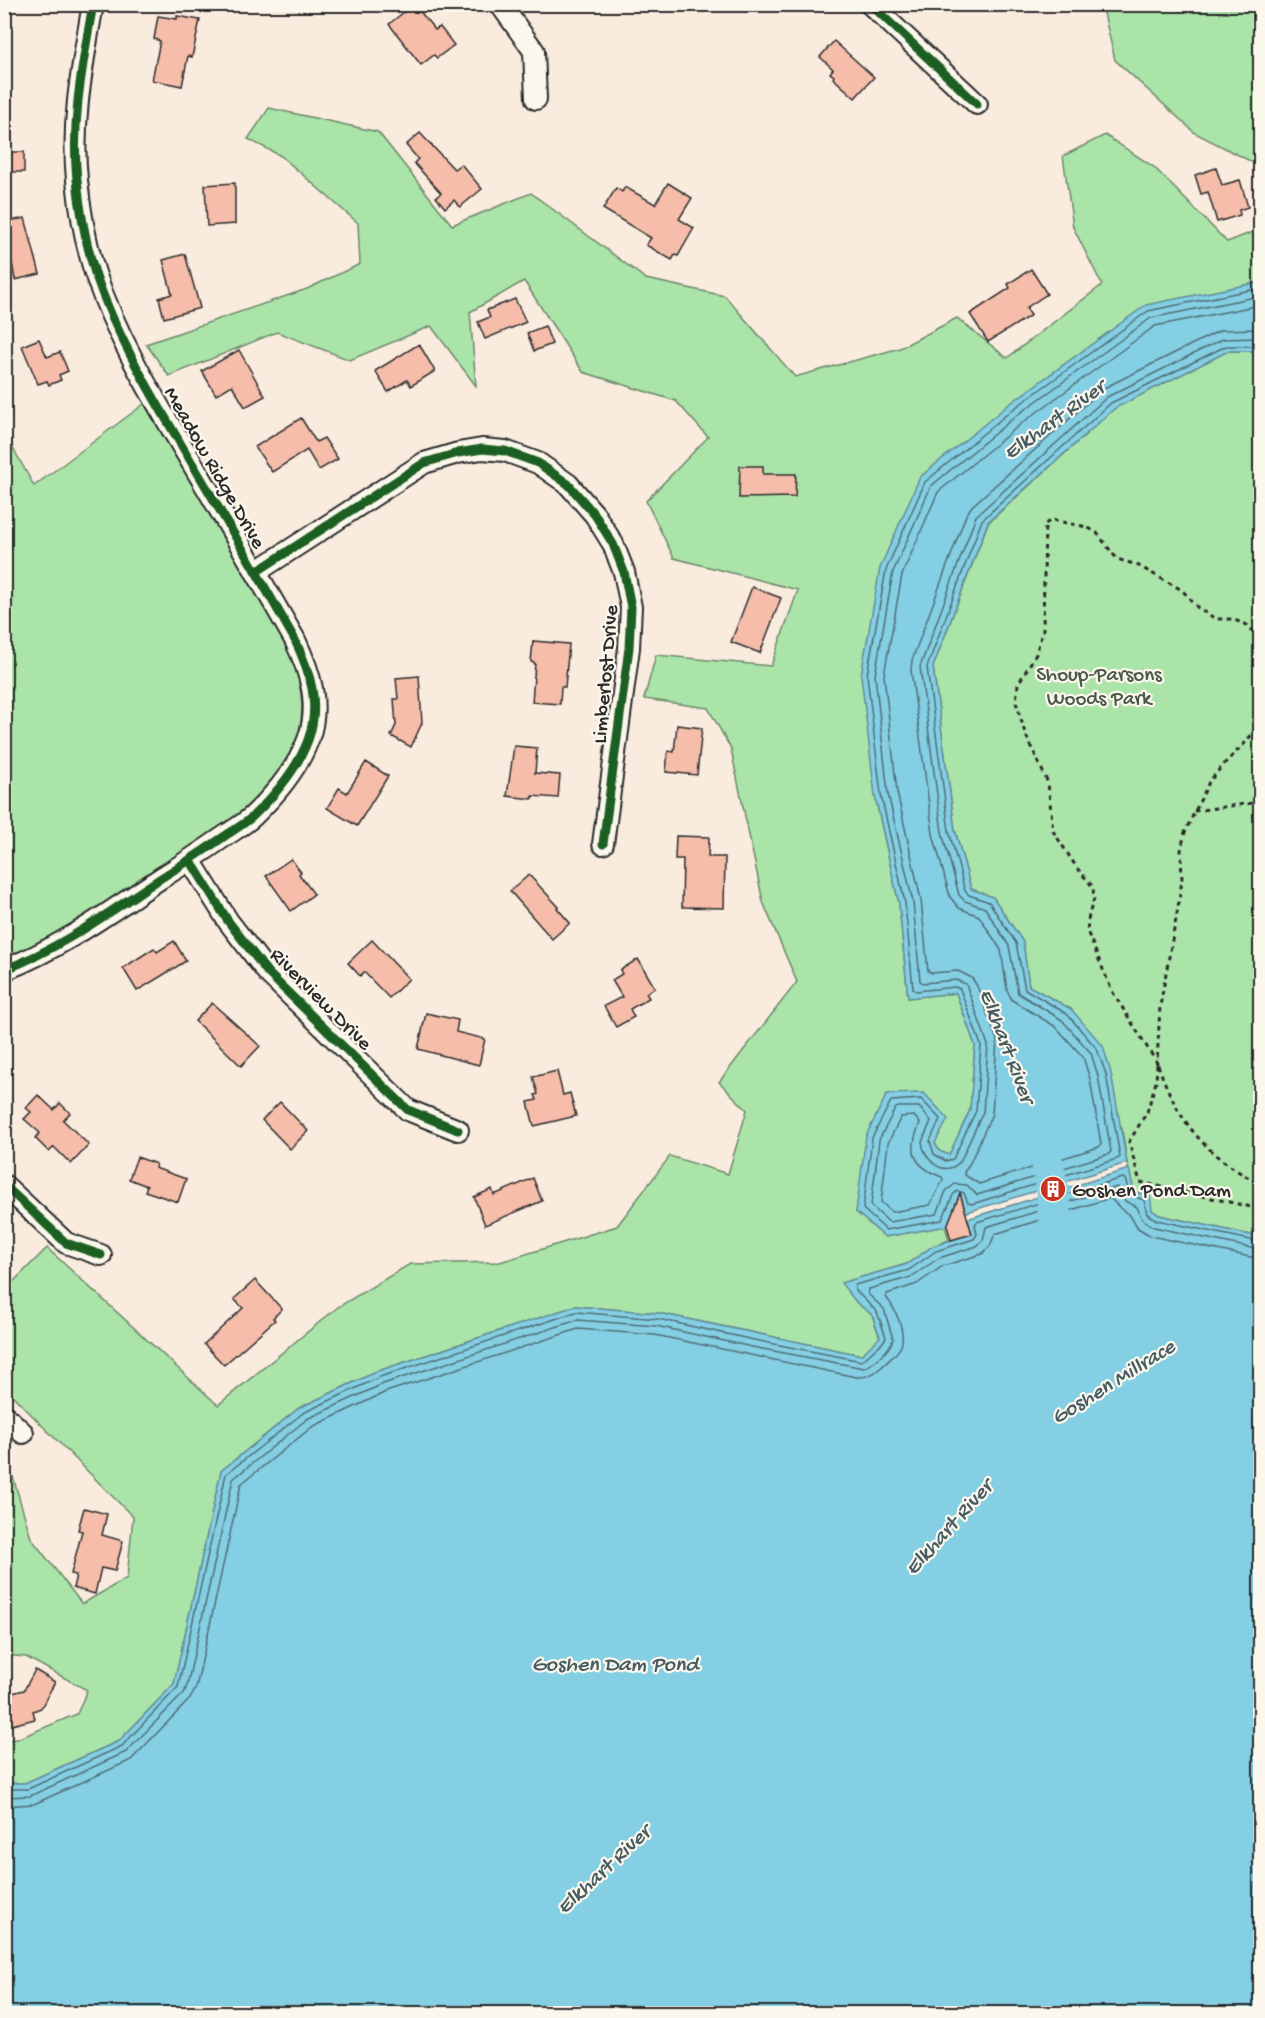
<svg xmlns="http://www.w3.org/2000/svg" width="1265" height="2018" font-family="'Gochi Hand',sans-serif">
  <rect width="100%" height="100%" fill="#faebdf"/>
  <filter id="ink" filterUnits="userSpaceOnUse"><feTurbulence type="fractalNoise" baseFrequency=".0167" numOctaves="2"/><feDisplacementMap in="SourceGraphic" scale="12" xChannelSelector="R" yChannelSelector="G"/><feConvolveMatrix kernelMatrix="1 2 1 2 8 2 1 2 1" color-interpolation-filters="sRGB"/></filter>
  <g filter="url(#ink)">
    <!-- green -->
    <g fill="#abe4a8" stroke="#6b886a" stroke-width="1.5">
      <path d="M1102,5H1260V166L1195,133L1115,60Z"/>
      <path d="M269,108L378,132L452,225L531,193L646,279L725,296L795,377L900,348L957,318L1007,358L1102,285L1073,227L1063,156L1105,135L1154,167L1227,242L1260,229V282L1250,284L1008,405L875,796L899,904L908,998L956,993L975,1045L970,1110L949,1155L939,1151L935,1143L858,1205L856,1212L885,1237L945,1226L949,1240L933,1246L907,1264L842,1283L857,1303L872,1315L880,1338L861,1355L658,1313L575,1306L378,1371L299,1408L221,1471L174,1684L119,1741L25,1783H5L4,1740L17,1739L77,1714L87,1690L26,1657L5,1655V1450L31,1538L82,1604L127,1578L133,1517L5,1388V1290L47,1248L218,1405L338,1307L410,1264L500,1262L617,1226L670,1156L728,1174L747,1110L719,1082L797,982L763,902L731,749L708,708L644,699L656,655L771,666L798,590L674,558L646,501L708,437L676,401L583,372L524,281L470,312L476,386L431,326L350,360L277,332L169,376L146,344L307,289L360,264L358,223L281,156L248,139Z"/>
      <path d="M1228,351H1260V1237L1159,1215L1152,1210L1134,1192L1127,1163L1122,1129L1071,1009L1029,986L1023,942L993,897L971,889L955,830L933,667L988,523L1115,408Z"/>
      <path d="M148,401L291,654C303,689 308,720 290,755C262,811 179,857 127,890C87,915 49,943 4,959V432L34,486Z"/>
    </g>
    <!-- water -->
    <g fill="#84cfe4" stroke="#608d9a" stroke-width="1.5">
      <path d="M1260,282V351H1228L1115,408L988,522L933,667L955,830L971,889L993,897L1023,942L1029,986L1071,1009L1103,1046L1111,1073L1127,1163L964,1213L947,1226L885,1237L856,1212L866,1136L887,1094L924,1093L948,1119L935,1143L939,1151L949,1155L970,1110L975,1045L956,993L908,998L899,904L875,796L861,675L880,568L920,477L1008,405L1146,305Z"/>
      <path d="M1129,1169L1134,1192L1150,1195L1152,1210L1159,1215L1260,1237V2013H5L4,1783H25L119,1741L174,1684L221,1471L299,1408L378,1371L575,1306L658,1313L861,1355L880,1337L872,1315L857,1303L841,1283L907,1264L933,1246L951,1240L967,1219Z"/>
    </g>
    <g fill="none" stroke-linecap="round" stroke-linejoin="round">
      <!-- shore -->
      <g stroke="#4f6d75" stroke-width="1.5">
        <path d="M1260,288L1148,311L1012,410L925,482L886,570L867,675L881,795L905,903L913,989L916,991L955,987L960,989L981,1045L976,1111L953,1159L946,1161L934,1154L930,1141L940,1119L921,1099L891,1101L872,1138L863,1209L886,1230L942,1220L953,1195L957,1191L964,1193L968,1203L972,1204L1117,1159L1120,1157L1106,1074L1097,1049L1067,1014L1025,989L1016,943L989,902L969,895L965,891L949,831L927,667L982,520L1111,403L1226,346H1260"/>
        <path d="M1260,296L1151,318L1016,416L931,486L893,572L875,675L888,794L913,902L920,981L923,983L956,980L966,984L988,1045L983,1112L961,1160C946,1180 924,1161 922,1142L931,1121L919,1107H898L895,1109L879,1140L871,1206L889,1222L937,1214L946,1191L955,1184L967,1185L977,1195L1109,1154L1111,1151L1098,1076L1091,1053L1062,1020L1018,993L1009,946L985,908L965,901L959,895L942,832L920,667L976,516L1107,397L1223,339L1260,338"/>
        <path d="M1260,305L1155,326L1022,423L938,492L902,575L884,675L897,792L921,900L928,971L931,973L958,971L972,978L977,986L997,1040L992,1114L970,1163L964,1172L965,1175L979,1184L1099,1147L1101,1144L1090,1079L1083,1057L1056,1027L1012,1000L1007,990L1001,950L979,916L959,908L950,897L933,834L911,670L912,660L966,515L972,506L1104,388L1221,330L1260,329"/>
        <path d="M914,1116L920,1123C908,1151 912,1166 942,1177L943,1180L930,1205L892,1212L881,1202L888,1143L901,1117Z"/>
        <path d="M4,1789H28L122,1746L178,1687L226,1474L303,1413L380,1377L576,1312L658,1319L754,1340L862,1361L883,1342L886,1337L877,1312L855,1290V1285L909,1270L936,1251L974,1239L977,1234L975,1225L977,1222L1122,1178L1125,1179L1130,1195L1144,1200L1147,1214L1157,1220L1260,1242"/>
        <path d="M4,1797L30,1796L126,1752L184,1693L187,1686L233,1479L307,1419L383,1384L577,1320L656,1326L752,1347L864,1368C875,1363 890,1350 893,1339L884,1309L868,1294L869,1289L911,1277L939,1258L977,1246L983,1240L986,1227L1117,1187L1119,1189L1125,1201L1137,1207L1142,1219L1154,1227L1260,1250"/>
        <path d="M4,1806L34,1804L131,1760L190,1699L196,1688L241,1484L312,1427L386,1392L578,1329L655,1335L856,1377C869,1378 876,1372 885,1364C891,1358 898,1353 901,1346C906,1331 895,1308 886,1297L887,1294L917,1284L943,1266L982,1254L990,1246L995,1234L1110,1198L1121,1209L1129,1214L1138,1228L1151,1236L1260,1259"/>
      </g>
      <!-- river -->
      <path stroke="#84cfe4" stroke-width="33" d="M1042,1141L1053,1192L1056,1238"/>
    </g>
    <!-- building -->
    <g fill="#f5bdaa" stroke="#2b2b2b" stroke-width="1.5">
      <path d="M414,4L435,30L440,27L454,45L437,58L434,55L421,65L389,24Z"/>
      <path d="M158,16L177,19V16L200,20L192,57L188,56L182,86L152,80L160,41L154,39Z"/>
      <path d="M834,41L874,77L855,98L833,78L834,76L830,73L833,69L820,57Z"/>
      <path d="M420,133L454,169L461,164L482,189L460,207L454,200L445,208L436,197L441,193L414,163L418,159L406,145Z"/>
      <rect x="4" y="152" width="20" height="20"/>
      <path d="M1216,168L1222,185L1240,180L1248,207L1239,210L1240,215L1217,222L1208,192L1201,194L1195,175Z"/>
      <path d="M235,183V224L207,226L205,185Z"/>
      <path d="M668,183L692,198L679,219L694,228L678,256L675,255L672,260L646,245L651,238L603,209L616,188L622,192L625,187L655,204Z"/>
      <path d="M25,218L40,274L15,280L12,263L8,264L4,250V222Z"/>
      <path d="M185,254L200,308L164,318L159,298L172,294L163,260Z"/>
      <path d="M1031,269L1047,294L1026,308L1031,315L988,342L970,314L1010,288L1008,284Z"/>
      <path d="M515,299L526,322L485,339L478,322L490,317L487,310Z"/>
      <path d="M545,326L552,344L534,351L527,333Z"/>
      <path d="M39,339L47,357L60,352L68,371L59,375L61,380L49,385L47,381L38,384L22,346Z"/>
      <path d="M419,344L435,371L411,386L407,380L388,392L375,371Z"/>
      <path d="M239,350L265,396L245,407L232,385L216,395L202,371Z"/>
      <path d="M301,418L316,442L324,438L338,459L319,470L307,450L272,472L255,447Z"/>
      <path d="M740,466H763V474H796L795,497L739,498Z"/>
      <path d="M752,587L781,598L760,653L731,642Z"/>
      <path d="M533,641L569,644L565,687H561L560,704L532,702L535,663L531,662Z"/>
      <path d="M419,676L422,723L411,747L391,736L396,725L394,699H398L396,678Z"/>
      <path d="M677,725L702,728L697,775L666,772L668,751L674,752Z"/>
      <path d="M514,746L537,748L535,773L560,775L558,798L532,796V799L507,796Z"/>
      <path d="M366,762L388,776L357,826L327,808L339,788L347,793Z"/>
      <path d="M676,836L709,837L708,857H725L724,908L682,907L683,859H675Z"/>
      <path d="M291,859L301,872L299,874L314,894L291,911L266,876Z"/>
      <path d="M529,875L559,907L557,908L570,923L552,939L510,891Z"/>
      <path d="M372,940L409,979L389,998L364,972L360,976L348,963Z"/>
      <path d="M174,941L186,961L137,991L123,968L154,948L157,952Z"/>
      <path d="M638,959L655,988L646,993L649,998L630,1009L634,1017L616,1027L604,1006L622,997L612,980L622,974L620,970Z"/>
      <path d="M212,1003L260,1046L241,1066L195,1021Z"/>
      <path d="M426,1013L458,1020L456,1032L485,1039L479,1065L418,1049Z"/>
      <path d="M557,1071L563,1095L570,1093L576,1116L534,1126L528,1102L537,1100L535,1095L538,1094L533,1077Z"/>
      <path d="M38,1095L54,1110L60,1103L70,1113L63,1120L89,1145L71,1164L54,1147L49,1152L35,1138L40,1133L24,1119L31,1112L26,1108Z"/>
      <path d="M280,1102L308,1131L290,1149L262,1120Z"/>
      <path d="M137,1157L156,1164L155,1168L186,1179L178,1202L145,1191L147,1186L129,1179Z"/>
      <path d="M533,1178L542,1201L485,1225L474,1197L492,1189L494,1195Z"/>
      <path d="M960,1193L972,1234L951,1240L947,1226Z"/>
      <path d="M255,1280L282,1309L273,1318L275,1320L224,1365L204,1344L243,1308L234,1299Z"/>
      <path d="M84,1508L107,1514L102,1535L123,1541L115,1571L101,1568L95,1594L73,1588L76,1575L71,1574L82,1531L78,1530Z"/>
      <path d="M35,1670L55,1682L41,1708L33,1711L35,1719L4,1727V1695L24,1690Z"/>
    </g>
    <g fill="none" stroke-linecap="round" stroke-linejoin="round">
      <!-- street casing -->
      <g stroke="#2b2b2b" stroke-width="24">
        <g id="street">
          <path d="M500,4L534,51L536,99"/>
          <path d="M870,4L977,104"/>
          <path d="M256,572L424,463L458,453L482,449L505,451L538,463L568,484L595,515L613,544L624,572L631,607L629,648L603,844"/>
          <path d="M190,860L228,921L268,973L408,1110L458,1130"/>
          <path d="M4,970C61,948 111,911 161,878C182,865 202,852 222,838C232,831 243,825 252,817C274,796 297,770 308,740C321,704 310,672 295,640C261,580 227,522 192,463C156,402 118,341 95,273C86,244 80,211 77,180C71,120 83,63 93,4"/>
          <path d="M4,1185L66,1243L101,1255"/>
          <path d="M4,1415L23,1433"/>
        </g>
      </g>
      <!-- path -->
      <g stroke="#2b2b2b" stroke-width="3" stroke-dasharray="4.5 4.5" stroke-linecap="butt">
        <path d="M1260,639L1247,625L1232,619H1216L1198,608L1182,590L1137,565L1117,559L1097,533L1087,527L1052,520L1045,524L1043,629L1036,654L1018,684L1016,702L1025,733L1048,783L1053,831L1077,868L1093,887L1094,899L1089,914L1087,931L1112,991L1157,1063L1160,1006L1178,908L1182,880L1181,850L1185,832L1209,782L1223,765L1246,742L1260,723"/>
        <path d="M1194,811L1260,802"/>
        <path d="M1157,1064L1156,1082L1147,1112L1129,1142L1140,1182L1260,1209"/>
        <path d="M1158,1065C1178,1122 1206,1156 1260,1184"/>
      </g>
      <!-- street -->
      <use href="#street" stroke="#fbf7ec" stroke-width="20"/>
      <!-- cycleway casing -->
      <g stroke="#fbf7ec" stroke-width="13">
        <g id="cycleway">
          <path d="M870,4L977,104"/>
          <path d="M256,572L424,463L458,453L482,449L505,451L538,463L568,484L595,515L613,544L624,572L631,607L629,648L603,844"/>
          <path d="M190,860L228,921L268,973L408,1110L458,1130"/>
          <path d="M4,970C61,948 111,911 161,878C182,865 202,852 222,838C232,831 243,825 252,817C274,796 297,770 308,740C321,704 310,672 295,640C261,580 227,522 192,463C156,402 118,341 95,273C86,244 80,211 77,180C71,120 83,63 93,4"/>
          <path d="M4,1185L66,1243L101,1255"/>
        </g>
      </g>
      <!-- cycleway -->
      <use href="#cycleway" stroke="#1b5e20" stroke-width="9"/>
    </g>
  </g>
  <!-- icons -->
  <defs>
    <g id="building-disc" transform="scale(1.35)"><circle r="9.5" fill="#c8321e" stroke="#fbf7ec"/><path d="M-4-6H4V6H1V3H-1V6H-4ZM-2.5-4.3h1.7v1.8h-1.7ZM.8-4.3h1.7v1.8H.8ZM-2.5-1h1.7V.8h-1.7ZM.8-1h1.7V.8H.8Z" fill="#fff"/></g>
  </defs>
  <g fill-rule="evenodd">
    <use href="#building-disc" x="1053" y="1189"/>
  </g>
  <g text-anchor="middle" stroke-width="4.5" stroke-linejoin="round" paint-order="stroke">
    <!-- street labels -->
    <g font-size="21" fill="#2b2b2b" stroke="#fbf7ec">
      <text transform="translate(216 467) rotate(60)" y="7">Meadow Ridge Drive</text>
      <text transform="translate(604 674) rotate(-85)" y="7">Limberlost Drive</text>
      <text transform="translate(322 998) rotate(45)" y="7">Riverview Drive</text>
    </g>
    <!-- park labels -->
    <g font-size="21" fill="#4b594a" stroke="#fbf7ec">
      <text x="1099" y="680">Shoup-Parsons<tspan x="1099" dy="24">Woods Park</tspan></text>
    </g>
    <!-- poi labels -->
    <g font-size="21" fill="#2b2b2b" stroke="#fbf7ec" text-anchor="start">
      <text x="1072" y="1196">Goshen Pond Dam</text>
    </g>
    <!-- water labels -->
    <g font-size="22" font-style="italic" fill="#465c62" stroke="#fbf7ec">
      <text transform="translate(1053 418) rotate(-36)" y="8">Elkhart River</text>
      <text transform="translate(1009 1045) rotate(69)" y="8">Elkhart River</text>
      <text transform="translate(1112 1380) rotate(-32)" y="8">Goshen Millrace</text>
      <text transform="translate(947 1526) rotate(-48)" y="8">Elkhart River</text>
      <text x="615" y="1670">Goshen Dam Pond</text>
      <text transform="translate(602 1868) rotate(-43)" y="8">Elkhart River</text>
    </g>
  </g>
  <!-- margin -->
  <rect width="1265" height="2018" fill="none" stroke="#fbf7ec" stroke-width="24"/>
  <rect x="12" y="12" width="1241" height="1994" fill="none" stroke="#2b2b2b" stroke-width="2" filter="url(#ink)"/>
</svg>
